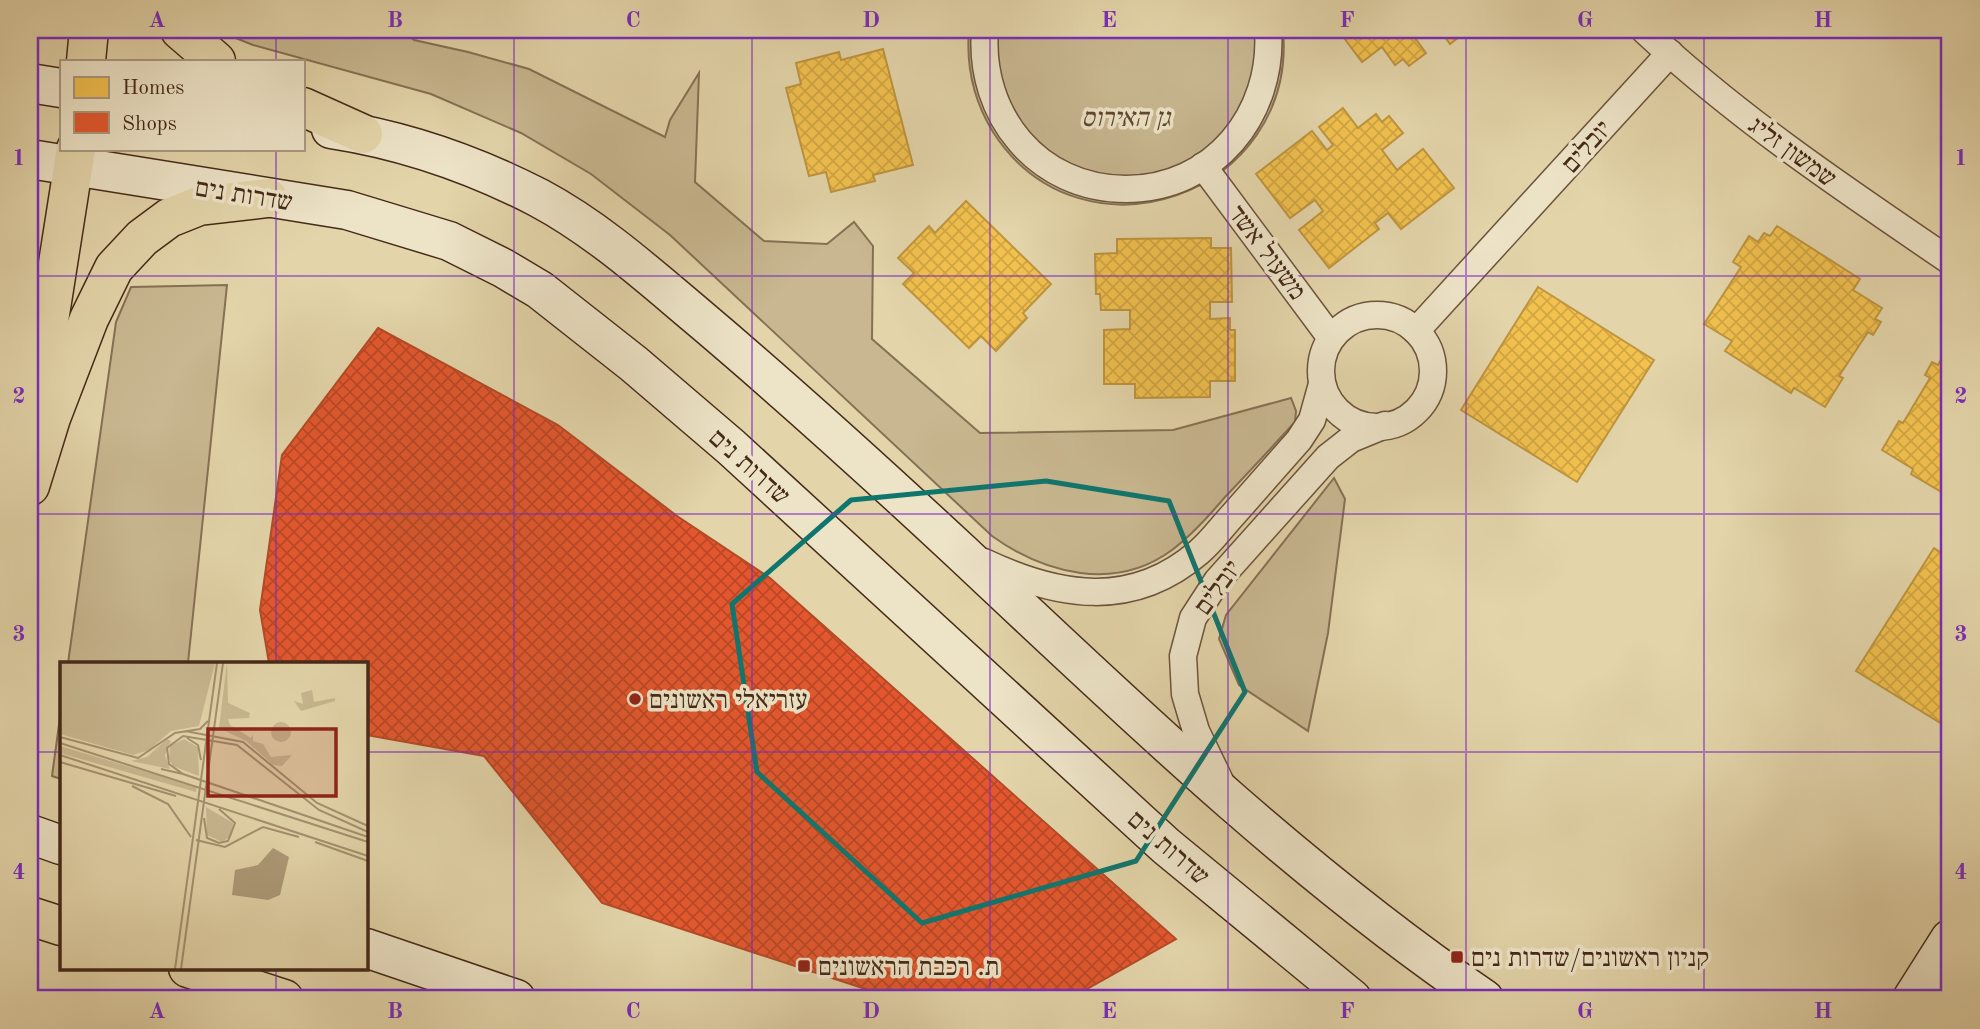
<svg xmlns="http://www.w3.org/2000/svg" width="1980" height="1029" font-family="'Old Standard TT','Frank Ruhl Libre',serif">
  <defs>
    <pattern id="homes-cross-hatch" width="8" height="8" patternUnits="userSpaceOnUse" patternTransform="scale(1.75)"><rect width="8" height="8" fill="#f2c14e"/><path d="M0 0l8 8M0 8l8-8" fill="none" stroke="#d1a643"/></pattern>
    <pattern id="shops-cross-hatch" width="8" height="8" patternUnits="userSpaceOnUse" patternTransform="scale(1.75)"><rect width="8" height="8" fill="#e4572e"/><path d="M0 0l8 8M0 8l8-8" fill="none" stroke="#bb4826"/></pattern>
  </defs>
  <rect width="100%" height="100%" fill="#e3d4a9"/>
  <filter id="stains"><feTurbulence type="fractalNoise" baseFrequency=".00286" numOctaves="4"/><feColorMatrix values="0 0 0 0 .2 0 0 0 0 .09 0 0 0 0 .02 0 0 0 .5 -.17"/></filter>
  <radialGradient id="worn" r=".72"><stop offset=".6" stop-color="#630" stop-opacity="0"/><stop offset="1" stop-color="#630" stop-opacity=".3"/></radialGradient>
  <!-- green -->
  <g fill="#c8b790" stroke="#867054" stroke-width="2">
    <path d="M216,30H404L414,40L468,52L529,69L665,137L670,120L699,73L695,182L764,241L827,244L854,222L873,246L872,339L980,433L1173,430L1291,398L1296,411L1295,422C1272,447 1249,472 1225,497C1209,516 1192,535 1172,550C1115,592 1045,574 992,536L670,235L591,174L521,133L431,94L253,45Z"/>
    <path d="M969,30H1283C1298,195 1082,271 993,132C974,101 966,66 969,30Z"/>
    <path d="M227,285L188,663H68L116,322L131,287Z"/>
    <path d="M1334,478L1345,499L1328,633L1308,731L1239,685L1219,639L1226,615Z"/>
    <path d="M61,710V779L52,776Z"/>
  </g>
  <!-- homes -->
  <g fill="url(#homes-cross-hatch)" stroke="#be943e" stroke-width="2">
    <path d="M1354,30H1412L1410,31L1426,53L1409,66L1403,59L1395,65L1382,47L1362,62L1344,38Z"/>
    <path d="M1440,30H1468L1450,44Z"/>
    <path d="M883,49L913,165L873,175L875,181L831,192L826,172L809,176L786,88L801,84L796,63L839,52L841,60Z"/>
    <path d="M1343,108L1358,128L1376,114L1382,122L1389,116L1403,133L1382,150L1397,170L1423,149L1454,188L1401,229L1388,213L1375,223L1379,229L1329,268L1299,230L1323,211L1315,200L1290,218L1256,174L1312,131L1327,150L1333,145L1319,127Z"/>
    <path d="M966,201L1051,284L1023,313L1027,318L996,351L981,336L969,348L903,284L914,273L898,258L929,226L935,233Z"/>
    <path d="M1777,226L1860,279L1853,290L1882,308L1875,319L1881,322L1873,335L1868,332L1839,376L1843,378L1825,407L1794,388L1791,393L1725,351L1732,341L1704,324L1741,267L1733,262L1749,236L1758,242L1764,233L1770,236Z"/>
    <path d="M1211,238V248H1231L1232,302H1210V319L1230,318V330H1235V381H1210V397L1135,398V384H1104V330L1130,329V310H1101L1100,294H1096L1095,254L1117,253V239Z"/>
    <path d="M1538,287L1654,360L1577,482L1461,410Z"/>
    <path d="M1944,354L1950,358V497L1911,474L1913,469L1882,450L1899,421L1903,423L1930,378L1925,375L1932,362L1938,365Z"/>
    <path d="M1934,548L1950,558V729L1856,671Z"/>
  </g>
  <!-- shops -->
  <path fill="url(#shops-cross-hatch)" stroke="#b44a27" stroke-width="2" d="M378,328L558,425L677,516L770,578L1176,939L1069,999H896L602,903L484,756L366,735V663H269L260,610L282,455Z"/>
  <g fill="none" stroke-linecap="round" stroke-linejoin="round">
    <!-- street casing -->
    <g stroke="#6c543c" stroke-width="29">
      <g id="street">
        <path d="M985,30C978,115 1038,189 1126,189C1214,189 1274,114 1268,30"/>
        <path d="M1644,30C1738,118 1844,189 1950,261"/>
        <path d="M1203,166L1331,338"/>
        <circle cx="1377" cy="371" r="56"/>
        <path d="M1416,331L1670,53"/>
        <path d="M984,562C1058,597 1132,610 1199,552C1211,542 1221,528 1232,516C1254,491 1277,465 1299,440L1312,420L1322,384"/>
        <path d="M1220,781L1196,731L1185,694L1183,656L1193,618L1217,581L1328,457L1351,439L1385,425"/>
      </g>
    </g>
    <!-- secondary casing -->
    <g stroke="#452a18" stroke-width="41">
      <g id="secondary">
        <path d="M30,83L61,88"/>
        <path d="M331,129C403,140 473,164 539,198C597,229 647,274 697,316C787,392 874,471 960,551C1126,707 1295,870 1484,999"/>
        <path d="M30,159L347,210L449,241L503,268L540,290L634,364L731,447L1166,846L1352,999"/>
        <path d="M30,834L61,845"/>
        <path d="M366,948L516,999"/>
        <path d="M1912,999L1950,939"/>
      </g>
    </g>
    <!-- primary casing -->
    <g stroke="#452a18" stroke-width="41">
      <g id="primary">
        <path d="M180,30L216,61"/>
        <path d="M86,61L89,30"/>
        <path d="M303,107L363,134"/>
        <path d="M34,416L76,149"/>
        <path d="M30,486L51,418L89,319L114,268L142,238L169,218L199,206L268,198"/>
      </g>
    </g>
    <!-- highway casing -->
    <g stroke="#452a18" stroke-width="41">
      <g id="highway">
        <path d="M30,916L61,926"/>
        <path d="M188,968L284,999"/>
      </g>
    </g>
    <!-- street -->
    <use href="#street" stroke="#ede3c7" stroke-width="26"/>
    <!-- secondary -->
    <use href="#secondary" stroke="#ede3c7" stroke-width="38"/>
    <!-- primary -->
    <use href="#primary" stroke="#e3d4a9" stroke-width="38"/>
    <!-- highway -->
    <use href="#highway" stroke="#e3d4a9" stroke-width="38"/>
  </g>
  <!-- marked area -->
  <path fill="none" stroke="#0f766e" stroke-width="5" stroke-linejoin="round" d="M1046,481L1169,501L1245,692L1136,861L922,923L757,772L732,604L851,500Z"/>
  <!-- grid -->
  <path fill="none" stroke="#7b2cbf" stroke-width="2" stroke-opacity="0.55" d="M276,30V61M514,30V999M752,30V999M990,30V999M1228,30V999M1466,30V999M1704,30V999M276,149V663M30,276H1950M30,514H1950M30,752H61M366,752H1950M276,968V999"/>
  <!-- markers -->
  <g fill="#8f2418" stroke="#ede3c7" stroke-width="2.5">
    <circle cx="635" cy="699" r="7"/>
    <rect x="1450" y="950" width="14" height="14" rx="3.5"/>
    <rect x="797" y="959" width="14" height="14" rx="3.5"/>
  </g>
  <g text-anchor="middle" stroke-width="7" stroke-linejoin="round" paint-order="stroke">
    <!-- park labels -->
    <g font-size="26" font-style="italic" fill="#5f4630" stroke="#ede3c7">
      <text x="1126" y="126">גן האירוס</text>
    </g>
    <!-- street labels -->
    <g font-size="26" fill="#452a18" stroke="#ede3c7">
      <text transform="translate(1586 146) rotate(-48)" y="9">יובלים</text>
      <text transform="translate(1793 151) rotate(36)" y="9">שמשון זליג</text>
      <text transform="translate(244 194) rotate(9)" y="9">שדרות נים</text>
      <text transform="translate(1268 252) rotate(53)" y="9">משעול אשד</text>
      <text transform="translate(750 466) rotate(42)" y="9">שדרות נים</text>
      <text transform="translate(1217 587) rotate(-54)" y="9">יובלים</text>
      <text transform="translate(1169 847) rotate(41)" y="9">שדרות נים</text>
    </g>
    <!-- poi labels -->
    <g font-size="26" fill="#452a18" stroke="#ede3c7" text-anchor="start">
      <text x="649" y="708">עזריאלי ראשונים</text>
      <text x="1471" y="966">קניון ראשונים/שדרות נים</text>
      <text x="818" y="975">ת. רכבת הראשונים</text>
    </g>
  </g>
  <!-- overview -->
  <g transform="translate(60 662)">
    <rect width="308" height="308" fill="#e3d4a9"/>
    <path d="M0,1H155L139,64L111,69L89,88L73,93L0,72ZM167,1L168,41L190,51L189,56L168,57L170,63L191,76L193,72V79L203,82L211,95L232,93L222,104L213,103L186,79L159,66ZM252,28L254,40L275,36V39L241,49L234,39L243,42L241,31ZM211 70a10 10 0 1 1 20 0a10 10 0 1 1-20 0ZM107,77L111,79L105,93L110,107L71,99L87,95ZM124,77L138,85L139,114L113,104L109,97L110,84ZM0,84L137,125L136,130L0,91ZM146,145L173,161L172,173L162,180L147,173Z" fill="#c8b790"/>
    <path d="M213,186L229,195L220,233L208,238L172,233L175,208L198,203Z" fill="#ad9a78"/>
    <path fill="none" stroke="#a4906f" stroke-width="2" d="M125,69L183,80L257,141L308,164M0,75L78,96L115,71L140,67L148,59M127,76L138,83L141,98M0,81L308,180M0,93L308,194M0,100L116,134M101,107L123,112M72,124L108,142L131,175M144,156L147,176L159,181L168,179L175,161L159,147M308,170L259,148L177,83L123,74L107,86L109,102L123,112L308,175M136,178L165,185L203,165L239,175M255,180L308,199M115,307L157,1M121,307L163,1"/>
    <path fill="#8f2418" fill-opacity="0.15" stroke="#8f2418" stroke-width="3.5" d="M148,67H276V134H148Z"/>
    <rect width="308" height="308" fill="none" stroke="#452a18" stroke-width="3.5"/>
  </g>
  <!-- margin -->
  <rect width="1980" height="1029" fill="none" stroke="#e3d4a9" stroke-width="77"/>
  <!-- legend -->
  <rect x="60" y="60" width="245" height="91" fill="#ede3c7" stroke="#aa9981" stroke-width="2"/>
  <rect x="74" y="77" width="35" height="21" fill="#f2c14e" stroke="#aa9981" stroke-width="2"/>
  <text x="122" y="94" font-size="21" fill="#452a18">Homes</text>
  <rect x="74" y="112" width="35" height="21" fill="#e4572e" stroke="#aa9981" stroke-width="2"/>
  <text x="122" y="130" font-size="21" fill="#452a18">Shops</text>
  <rect x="38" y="38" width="1903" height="952" fill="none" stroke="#7b2cbf" stroke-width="2.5"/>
  <g font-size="23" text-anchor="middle" font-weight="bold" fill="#7b2cbf">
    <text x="157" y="27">A</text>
    <text x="395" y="27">B</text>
    <text x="633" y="27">C</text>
    <text x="871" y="27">D</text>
    <text x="1109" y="27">E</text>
    <text x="1347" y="27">F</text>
    <text x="1585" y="27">G</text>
    <text x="1823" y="27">H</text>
    <text x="19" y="165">1</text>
    <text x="1961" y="165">1</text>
    <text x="19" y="403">2</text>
    <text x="1961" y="403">2</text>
    <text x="19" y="641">3</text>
    <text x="1961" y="641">3</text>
    <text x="19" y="879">4</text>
    <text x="1961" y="879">4</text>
    <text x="157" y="1018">A</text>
    <text x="395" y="1018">B</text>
    <text x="633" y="1018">C</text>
    <text x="871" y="1018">D</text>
    <text x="1109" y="1018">E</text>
    <text x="1347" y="1018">F</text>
    <text x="1585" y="1018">G</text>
    <text x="1823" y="1018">H</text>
  </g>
  <rect width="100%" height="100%" filter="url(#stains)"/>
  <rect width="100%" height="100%" fill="url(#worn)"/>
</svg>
